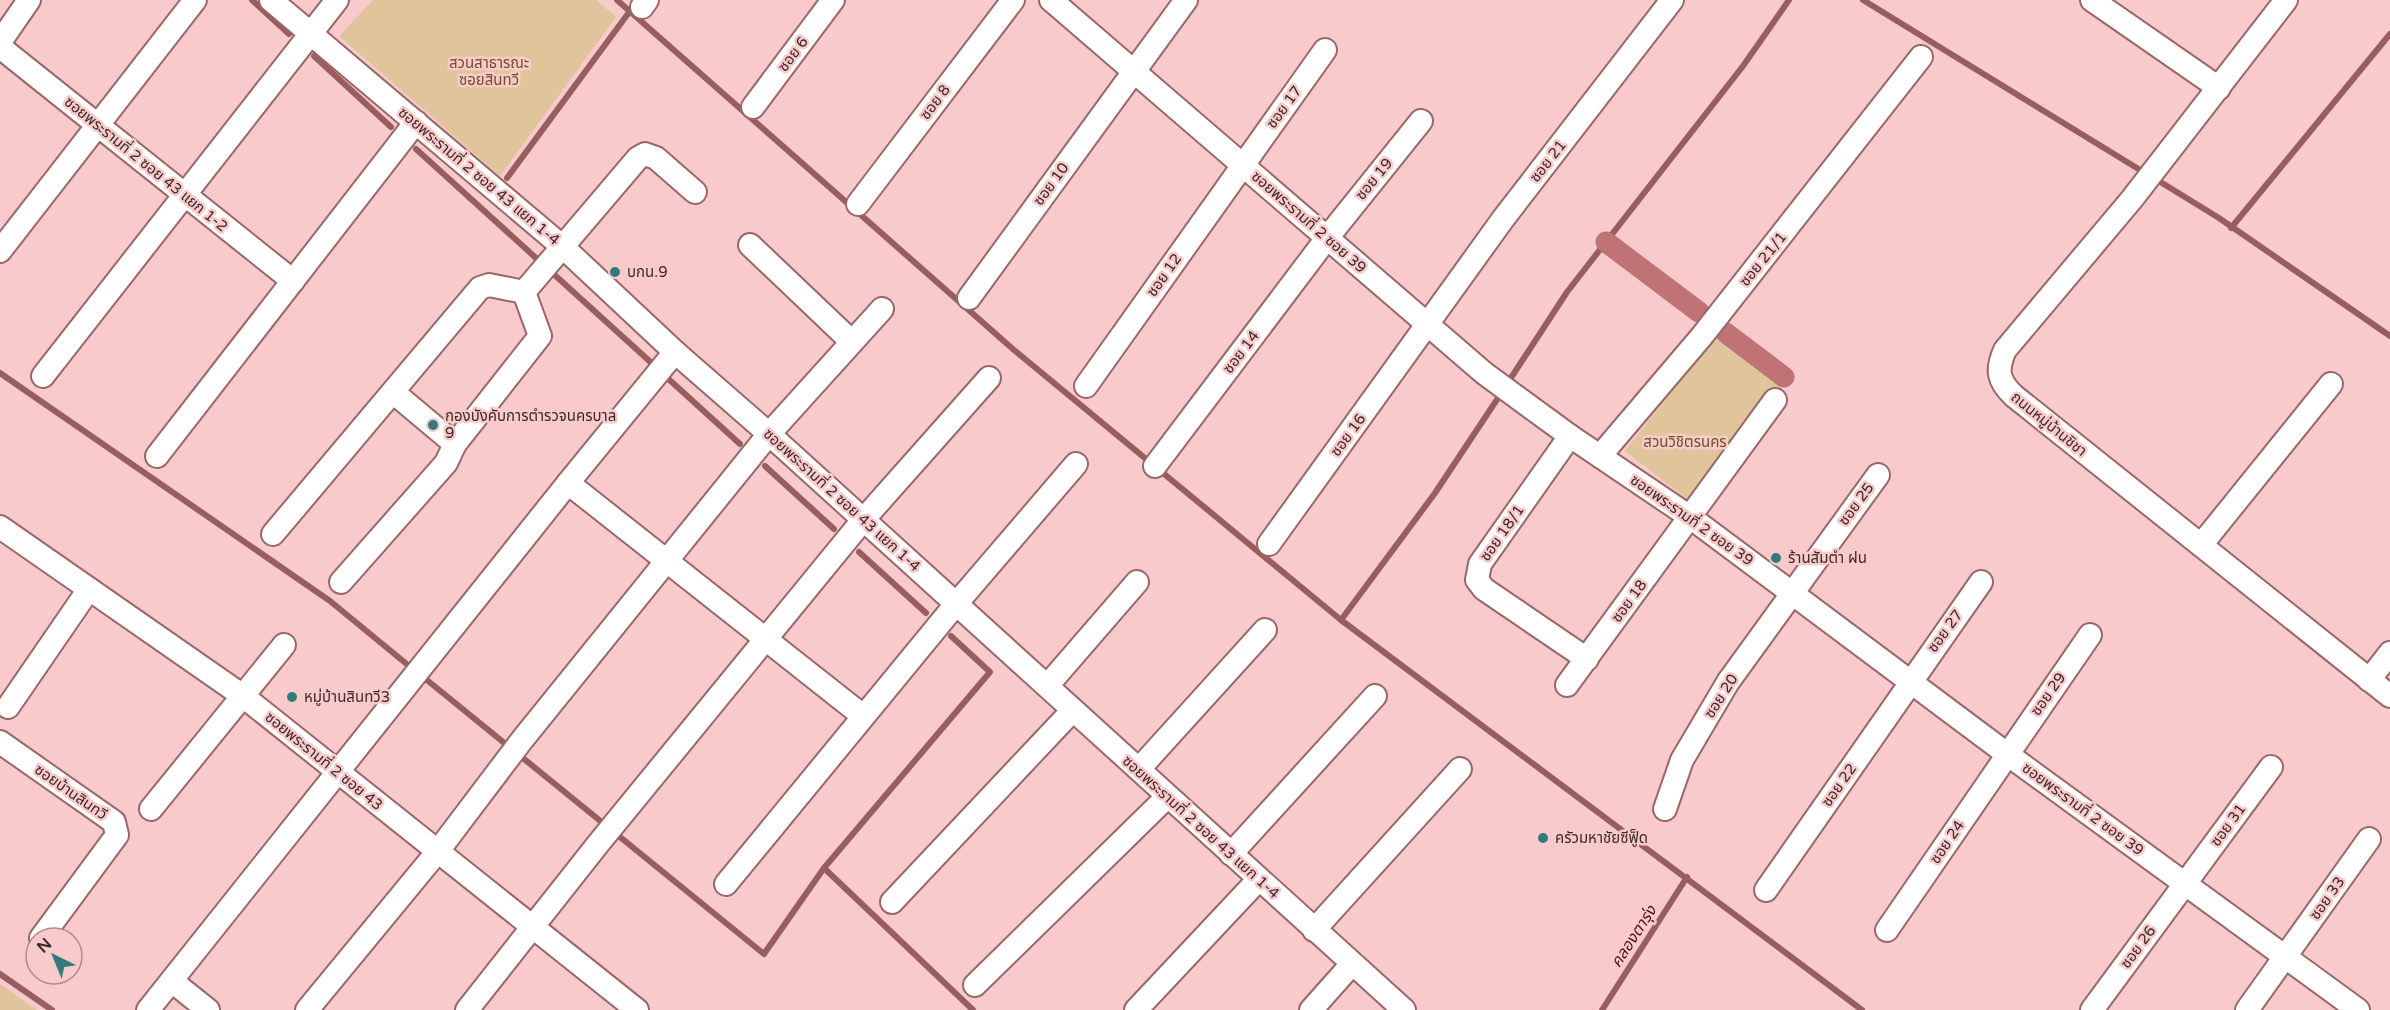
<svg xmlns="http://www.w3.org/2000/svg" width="2390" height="1010" font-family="'Varela Round','Noto Sans Thai',sans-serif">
  <rect width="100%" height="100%" fill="#f9cacb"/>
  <!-- green -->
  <g fill="#e0c59c">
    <path d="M373,0H596L616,17L500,176L339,36Z"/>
    <path d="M1717,334L1783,385L1691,502L1625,451Z"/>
    <path d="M0,984L37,1010H0Z"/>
  </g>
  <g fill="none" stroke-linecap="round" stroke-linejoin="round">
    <!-- stream -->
    <g stroke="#985d5e" stroke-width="6">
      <path d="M252,0L289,34"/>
      <path d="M617,0L1014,350L1341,620L1862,1010"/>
      <path d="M1863,0L2145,173"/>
      <path d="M314,56L391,127"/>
      <path d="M416,149L656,367"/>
      <path d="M507,178L630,11"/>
      <path d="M2154,178L2219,218L2390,336"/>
      <path d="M2231,228L2390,34"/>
      <path d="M0,373L330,601L414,670"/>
      <path d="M663,374L740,444"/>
      <path d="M1507,384L1567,292L1743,66L1789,0"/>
      <path d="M765,466L834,529"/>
      <path d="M859,552L926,613"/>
      <path d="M1341,620L1435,493L1502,392"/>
      <path d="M422,676L764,954L824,868L990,672L951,636"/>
      <path d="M824,868L973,1010"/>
      <path d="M0,974L52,1010"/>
      <path d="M1602,1010L1687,877"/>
    </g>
    <!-- canal -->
    <g stroke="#bf7375" stroke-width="21">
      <path d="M1606,242L1699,312"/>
      <path d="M1726,333L1784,377"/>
    </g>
    <!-- street casing -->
    <g stroke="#9a6768" stroke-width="26">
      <g id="street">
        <path d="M271,0L564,248L675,352L769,434L1404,1010"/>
        <path d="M1051,0L1484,373L1570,436L1690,517L2007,754L2358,1010"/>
        <path d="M2092,0L2219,88"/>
        <path d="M2286,0L2132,199L2005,350C1996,370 1998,381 2014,396L2390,696"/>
        <path d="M642,7L647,0"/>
        <path d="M0,42L29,0"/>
        <path d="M0,47L293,281"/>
        <path d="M753,107L833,0"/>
        <path d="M858,204L1013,0"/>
        <path d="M750,245L852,342"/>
        <path d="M0,251L195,0"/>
        <path d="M969,298L1186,0"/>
        <path d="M43,376L337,0"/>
        <path d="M1086,386L1325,50"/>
        <path d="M393,392L455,444"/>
        <path d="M1570,436L1480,564L1477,580L1484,589L1587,659"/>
        <path d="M157,456L416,122"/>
        <path d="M1600,456L1702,336L1921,57"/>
        <path d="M1155,466L1327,238L1421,121"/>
        <path d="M568,483L863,716"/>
        <path d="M0,527L243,696L637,1010"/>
        <path d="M273,534L480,288L489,285L524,292"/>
        <path d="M1269,544L1503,219L1672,0"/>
        <path d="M2201,545L2331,384"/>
        <path d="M341,582L446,463L455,444L540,336L524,292L638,158L645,154L656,158L695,192"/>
        <path d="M2369,680L2390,653"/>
        <path d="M1567,685L1775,400"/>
        <path d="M1047,686L1137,582"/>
        <path d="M8,707L89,589"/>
        <path d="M0,742L114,822L117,835L41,938"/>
        <path d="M1139,769L1265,630"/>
        <path d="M151,809L284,645"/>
        <path d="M1665,809L1682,760L1728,682L1878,475"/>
        <path d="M1231,854L1375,696"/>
        <path d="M726,884L956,604L1076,464"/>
        <path d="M1766,890L1981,582"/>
        <path d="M892,902L1073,710"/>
        <path d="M1314,930L1460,769"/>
        <path d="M1887,930L2090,635"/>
        <path d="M173,982L208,1010"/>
        <path d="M975,985L1167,797"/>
        <path d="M148,1010L568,483L675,352"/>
        <path d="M307,1010L438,851L522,740L769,434L882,309"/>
        <path d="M467,1010L598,844L863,520L989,378"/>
        <path d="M1136,1010L1259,879"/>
        <path d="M1311,1010L1352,964"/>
        <path d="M2092,1010L2271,767"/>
        <path d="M2247,1010L2369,839"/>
      </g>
    </g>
    <!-- street -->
    <use href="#street" stroke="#fff" stroke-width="22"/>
  </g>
  <!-- markers -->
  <g fill="#327b7d" stroke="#f9cacb" stroke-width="2">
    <circle cx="615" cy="272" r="6"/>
    <circle cx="433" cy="425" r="6"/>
    <circle cx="1776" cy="558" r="6"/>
    <circle cx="292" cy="697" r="6"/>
    <circle cx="1543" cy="838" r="6"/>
  </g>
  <g text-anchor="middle" stroke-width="5" stroke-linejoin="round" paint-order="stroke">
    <!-- street labels -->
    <g font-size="15" fill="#3e2929" stroke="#f9cacb">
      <text transform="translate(793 54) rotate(-53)" y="5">ซอย 6</text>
      <text transform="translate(935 102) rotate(-53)" y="5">ซอย 8</text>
      <text transform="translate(1284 107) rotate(-54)" y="5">ซอย 17</text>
      <text transform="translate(1548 161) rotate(-52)" y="5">ซอย 21</text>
      <text transform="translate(146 164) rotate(39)" y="5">ซอยพระรามที่ 2 ซอย 43 แยก 1-2</text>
      <text transform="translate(479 176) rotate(40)" y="5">ซอยพระรามที่ 2 ซอย 43 แยก 1-4</text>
      <text transform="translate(1374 179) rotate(-51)" y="5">ซอย 19</text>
      <text transform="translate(1051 184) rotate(-54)" y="5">ซอย 10</text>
      <text transform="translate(1309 222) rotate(41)" y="5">ซอยพระรามที่ 2 ซอย 39</text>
      <text transform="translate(1763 259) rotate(-51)" y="5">ซอย 21/1</text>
      <text transform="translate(1164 275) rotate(-55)" y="5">ซอย 12</text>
      <text transform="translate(1241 352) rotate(-53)" y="5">ซอย 14</text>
      <text transform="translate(2049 424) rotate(39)" y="5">ถนนหมู่บ้านชิชา</text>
      <text transform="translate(1348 435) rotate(-54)" y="5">ซอย 16</text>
      <text transform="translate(842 500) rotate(42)" y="5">ซอยพระรามที่ 2 ซอย 43 แยก 1-4</text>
      <text transform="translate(1856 504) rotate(-54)" y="5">ซอย 25</text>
      <text transform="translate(1692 520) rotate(35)" y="5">ซอยพระรามที่ 2 ซอย 39</text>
      <text transform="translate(1502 533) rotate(-55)" y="5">ซอย 18/1</text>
      <text transform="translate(1629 601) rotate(-54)" y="5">ซอย 18</text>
      <text transform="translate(1945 631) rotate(-54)" y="5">ซอย 27</text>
      <text transform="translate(2048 694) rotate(-55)" y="5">ซอย 29</text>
      <text transform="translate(1721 696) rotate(-58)" y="5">ซอย 20</text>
      <text transform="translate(324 761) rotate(39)" y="5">ซอยพระรามที่ 2 ซอย 43</text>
      <text transform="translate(1839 785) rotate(-55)" y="5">ซอย 22</text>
      <text transform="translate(71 792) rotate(35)" y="5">ซอยบ้านสินทวี</text>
      <text transform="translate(2083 809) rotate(36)" y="5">ซอยพระรามที่ 2 ซอย 39</text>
      <text transform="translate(2228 825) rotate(-54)" y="5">ซอย 31</text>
      <text transform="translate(1201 827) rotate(42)" y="5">ซอยพระรามที่ 2 ซอย 43 แยก 1-4</text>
      <text transform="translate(1947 842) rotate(-56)" y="5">ซอย 24</text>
      <text transform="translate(2327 898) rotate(-55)" y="5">ซอย 33</text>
      <text transform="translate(2138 947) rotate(-54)" y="5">ซอย 26</text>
    </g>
    <!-- park labels -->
    <g font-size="15" fill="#6f5221" stroke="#f9cacb">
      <text x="489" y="68">สวนสาธารณะ<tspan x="489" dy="17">ซอยสินทวี</tspan></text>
      <text x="1685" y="447">สวนวิชิตรนคร</text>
    </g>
    <!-- poi labels -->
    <g font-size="15" fill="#3e2929" stroke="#f9cacb" text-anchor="start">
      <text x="627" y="277">บกน.9</text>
      <text x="445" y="421">กองบังคับการตำรวจนครบาล<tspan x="445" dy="17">9</tspan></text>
      <text x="1788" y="563">ร้านสัมตำ ฝน</text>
      <text x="304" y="702">หมู่บ้านสินทวี3</text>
      <text x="1555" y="843">ครัวมหาชัยซีฟู็ด</text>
    </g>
    <!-- water labels -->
    <g font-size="16" font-style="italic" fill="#550e19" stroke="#f9cacb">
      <text transform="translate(1633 936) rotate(-57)" y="6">คลองตารุ่ง</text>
    </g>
  </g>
  <!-- north arrow -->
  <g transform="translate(54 956) rotate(317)"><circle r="28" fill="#f9cacb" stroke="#ae8a8a" stroke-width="1.5"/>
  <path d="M0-4.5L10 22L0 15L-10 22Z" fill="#327b7d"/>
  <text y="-9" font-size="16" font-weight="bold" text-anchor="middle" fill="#3e2929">N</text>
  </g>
</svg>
